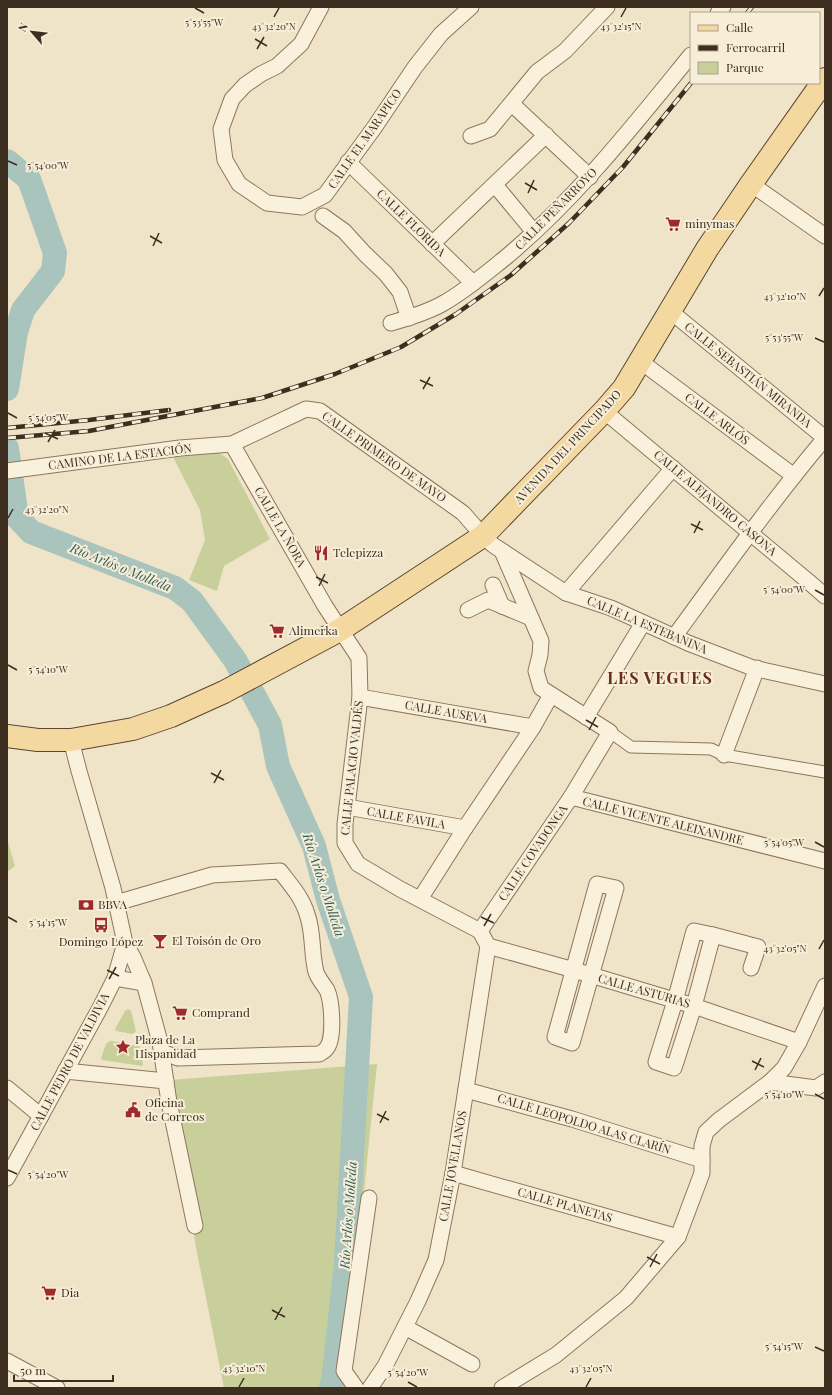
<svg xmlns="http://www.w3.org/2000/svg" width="832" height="1395" font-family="'Playfair Display',serif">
  <rect width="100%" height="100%" fill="#f0e4c8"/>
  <!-- green -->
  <g fill="#c9cf9b">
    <path d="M215,451L221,454L228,459L270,539L224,566L217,591L189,580L205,540L200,510L171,453Z"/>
    <path d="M7,839L15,866L7,872Z"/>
    <path d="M128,1009L131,1011L136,1031L133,1034L116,1031L115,1029L125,1011Z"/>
    <path d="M110,1041L138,1045L140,1047L143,1065L142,1066L102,1060L101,1058L106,1044Z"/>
    <path d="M377,1064L344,1388H224L196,1248L170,1080Z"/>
  </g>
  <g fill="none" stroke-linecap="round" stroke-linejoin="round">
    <!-- river -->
    <g stroke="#a9c4bc" stroke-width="24">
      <path d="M7,161L29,179L55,253L53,271L23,310L16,332L7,389"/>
      <path d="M7,448L17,517L31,532L175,588L192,601L235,660L270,725L278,766L314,846L328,900L361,997L346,1262L334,1374L331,1388"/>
    </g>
    <!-- pedestrian casing -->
    <g stroke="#8d765c" stroke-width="13">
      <path id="pedestrian" d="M610,732L631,747L711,749L724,755L825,772"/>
    </g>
    <!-- minor casing -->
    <g stroke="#8d765c" stroke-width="17">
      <g id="minor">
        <path d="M321,7L301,44L277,66L261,74L245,85L232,99L221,129L225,160L239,184L267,203L302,207L325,195L374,128L415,67L441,34L471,7"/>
        <path d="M718,13L723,7"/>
        <path d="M512,104L590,177"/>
        <path d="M471,136L490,129L537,72L565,51L607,7"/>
        <path d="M348,162L473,283"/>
        <path d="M751,184L825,236"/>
        <path d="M495,185L534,232"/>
        <path d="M323,216L344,231L365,254L386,274L400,292L409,318"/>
        <path d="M432,244L546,135"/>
        <path d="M670,311L825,438"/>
        <path d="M391,323C408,318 426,313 442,304C464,292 485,274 505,258C576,199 633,126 691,55"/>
        <path d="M640,361L794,476"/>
        <path d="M604,411L809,582L825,596"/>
        <path d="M232,444L325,606L359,658L360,697L345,824V843L358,864L400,889L480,931"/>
        <path d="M7,471L180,448L232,444L306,409L320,411L463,513L483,536L493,545L566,593L611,608L688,643L753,668L825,684"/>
        <path d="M493,585L502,606"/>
        <path d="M566,593L673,468"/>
        <path d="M468,610L488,600L531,618"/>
        <path d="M674,637C723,570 771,502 825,438"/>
        <path d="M360,697L533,727"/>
        <path d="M586,717L643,623"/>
        <path d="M71,740L79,771L113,888L125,943L133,957L144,983L160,1042L169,1102L195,1226"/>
        <path d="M724,755L757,668"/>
        <path d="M571,797L825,861"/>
        <path d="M347,807L465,828"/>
        <path d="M597,884L616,888L572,1043L555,1037Z"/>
        <path d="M420,899L465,828L533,727L551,695"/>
        <path d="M116,903L212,875L280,871C290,884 302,897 307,914C314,933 311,953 316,972C318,978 323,984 327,990C332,1001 335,1040 326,1049C325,1051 321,1053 319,1054L178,1058L162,1052"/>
        <path d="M480,931L571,797L610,732L541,688L536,671L540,655L541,641L502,551"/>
        <path d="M694,931L713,935L694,1006L674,1068L656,1062L675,1001Z"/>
        <path d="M713,935L758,947L751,968"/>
        <path d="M488,946L574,970L694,1006L799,1042"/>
        <path d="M115,978L144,983"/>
        <path d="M65,1071L166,1081"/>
        <path d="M770,1082L816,1088L825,1082"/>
        <path d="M7,1088L41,1116"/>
        <path d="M466,1090L572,1119L702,1160"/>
        <path d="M453,1173L678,1237"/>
        <path d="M7,1178L101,1006L115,978L125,943"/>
        <path d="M405,1327L472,1364"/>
        <path d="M7,1361L57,1388"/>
        <path d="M356,1388L344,1371L369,1198"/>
        <path d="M370,1388L385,1366L418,1301L436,1260L453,1173L488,946L480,931"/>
        <path d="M502,1388L556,1355L626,1298L678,1237L702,1173V1146L706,1132L719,1120L770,1082L784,1068L799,1042L825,986"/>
      </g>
    </g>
    <!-- primary casing -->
    <g stroke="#5b4430" stroke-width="24">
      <path id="primary" d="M7,736L38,740H71L133,729L171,716L224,692L340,630L483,536L604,411L624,388L707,249L751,184L825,79"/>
    </g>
    <!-- pedestrian -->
    <use href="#pedestrian" stroke="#faf1dc" stroke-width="11"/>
    <!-- minor -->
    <use href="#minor" stroke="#faf1dc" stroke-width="15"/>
    <!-- primary -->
    <use href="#primary" stroke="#f3d9a0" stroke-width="22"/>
    <!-- rail casing -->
    <g stroke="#3d2e20" stroke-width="4.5">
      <g id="rail">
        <path d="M747,13L752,7"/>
        <path d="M7,428L89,420L169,410"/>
        <path d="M7,438L89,431L262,398L335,374L401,347L456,314L511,275L569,223L623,167L691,83"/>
      </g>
    </g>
    <!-- rail -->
    <use href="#rail" stroke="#f7eed8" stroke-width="3" stroke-dasharray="9" stroke-linecap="butt"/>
  </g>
  <!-- ticks -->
  <path fill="none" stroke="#3d2e20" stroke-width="1.5" d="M195,8L204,13M274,17L279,8M621,17L626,8M255,39L267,46M257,49L264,37M8,161L17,165M525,183L537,190M528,193L534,180M150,236L162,243M153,246L159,233M819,296L824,288M815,338L824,342M420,380L433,386M423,389L430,377M8,413L17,418M45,433L58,439M48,442L55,430M8,518L13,509M691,524L703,530M694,533L700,521M316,577L328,583M319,586L325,574M815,590L824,595M8,665L17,670M586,720L598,727M589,730L596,717M211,773L224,780M214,783L221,770M815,842L824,847M8,917L17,922M481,917L494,923M484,926L491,914M819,949L824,940M107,970L119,976M109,979L116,967M752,1061L764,1067M755,1070L761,1058M815,1094L824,1099M377,1114L389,1120M380,1123L386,1111M8,1170L17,1174M647,1257L660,1264M650,1267L657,1254M272,1310L285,1317M275,1320L282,1307M815,1347L824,1351M408,1382L417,1387M239,1387L244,1378M586,1387L591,1378"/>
  <!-- icons -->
  <defs>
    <g id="supermarket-bare" transform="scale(1.2)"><path d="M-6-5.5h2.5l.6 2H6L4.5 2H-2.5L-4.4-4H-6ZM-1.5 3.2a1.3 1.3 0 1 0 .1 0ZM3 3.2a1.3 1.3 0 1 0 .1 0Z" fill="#9e2a2b" stroke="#f7eed8" stroke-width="2.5" paint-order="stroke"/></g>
    <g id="restaurant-bare" transform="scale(1.2)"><path d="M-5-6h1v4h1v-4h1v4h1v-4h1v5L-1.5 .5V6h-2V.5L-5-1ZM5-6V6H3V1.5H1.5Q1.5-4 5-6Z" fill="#9e2a2b" stroke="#f7eed8" stroke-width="2.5" paint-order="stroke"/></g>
    <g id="bank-bare" transform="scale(1.2)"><path d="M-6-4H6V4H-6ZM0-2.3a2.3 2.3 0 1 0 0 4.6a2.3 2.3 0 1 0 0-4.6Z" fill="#9e2a2b" stroke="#f7eed8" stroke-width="2.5" paint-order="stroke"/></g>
    <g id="bus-bare" transform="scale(1.2)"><path d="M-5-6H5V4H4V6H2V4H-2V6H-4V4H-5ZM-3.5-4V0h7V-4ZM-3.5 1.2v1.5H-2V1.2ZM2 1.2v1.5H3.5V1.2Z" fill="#9e2a2b" stroke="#f7eed8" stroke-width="2.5" paint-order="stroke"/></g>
    <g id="bar-bare" transform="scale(1.2)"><path d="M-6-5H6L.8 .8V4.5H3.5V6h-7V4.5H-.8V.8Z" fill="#9e2a2b" stroke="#f7eed8" stroke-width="2.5" paint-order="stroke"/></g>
    <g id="sight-bare" transform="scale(1.2)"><path d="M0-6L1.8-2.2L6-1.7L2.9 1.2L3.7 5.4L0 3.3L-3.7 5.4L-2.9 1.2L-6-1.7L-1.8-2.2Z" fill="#9e2a2b" stroke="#f7eed8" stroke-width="2.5" paint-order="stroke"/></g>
    <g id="civic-bare" transform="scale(1.2)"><path d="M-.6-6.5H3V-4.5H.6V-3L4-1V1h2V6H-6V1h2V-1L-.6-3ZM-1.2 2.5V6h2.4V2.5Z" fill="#9e2a2b" stroke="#f7eed8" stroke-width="2.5" paint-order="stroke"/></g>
  </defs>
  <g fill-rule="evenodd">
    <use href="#supermarket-bare" x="673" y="224"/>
    <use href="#restaurant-bare" x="321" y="553"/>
    <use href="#supermarket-bare" x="277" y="631"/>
    <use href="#bank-bare" x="86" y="905"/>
    <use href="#bus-bare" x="101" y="925"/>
    <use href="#bar-bare" x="160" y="941"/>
    <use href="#supermarket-bare" x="180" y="1013"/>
    <use href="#sight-bare" x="123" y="1047"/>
    <use href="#civic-bare" x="133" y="1110"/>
    <use href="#supermarket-bare" x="49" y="1293"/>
  </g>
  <g text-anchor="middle" stroke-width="4" stroke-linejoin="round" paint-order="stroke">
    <!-- street labels -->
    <g font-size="12" fill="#3d2e20" stroke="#f7eed8">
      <text transform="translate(365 139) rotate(-55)" y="4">CALLE EL MARAPICO</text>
      <text transform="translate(556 209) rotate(-45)" y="4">CALLE PEÑARROYO</text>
      <text transform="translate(411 223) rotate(44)" y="4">CALLE FLORIDA</text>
      <text transform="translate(748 375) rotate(39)" y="4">CALLE SEBASTIÁN MIRANDA</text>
      <text transform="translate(717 419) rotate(37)" y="4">CALLE ARLÓS</text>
      <text transform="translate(568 447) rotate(-47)" y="4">AVENIDA DEL PRINCIPADO</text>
      <text transform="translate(120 457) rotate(-7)" y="4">CAMINO DE LA ESTACIÓN</text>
      <text transform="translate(384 457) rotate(35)" y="4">CALLE PRIMERO DE MAYO</text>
      <text transform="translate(715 503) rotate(40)" y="4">CALLE ALEJANDRO CASONA</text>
      <text transform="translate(280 527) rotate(60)" y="4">CALLE LA ÑORA</text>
      <text transform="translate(647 625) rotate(23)" y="4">CALLE LA ESTEBANINA</text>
      <text transform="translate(446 712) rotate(10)" y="4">CALLE AUSEVA</text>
      <text transform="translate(352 768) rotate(-84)" y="4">CALLE PALACIO VALDÉS</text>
      <text transform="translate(406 818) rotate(10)" y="4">CALLE FAVILA</text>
      <text transform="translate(663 821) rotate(14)" y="4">CALLE VICENTE ALEIXANDRE</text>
      <text transform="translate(533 853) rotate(-56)" y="4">CALLE COVADONGA</text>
      <text transform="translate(644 991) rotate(16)" y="4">CALLE ASTURIAS</text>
      <text transform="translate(70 1062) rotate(-62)" y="4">CALLE PEDRO DE VALDIVIA</text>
      <text transform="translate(584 1124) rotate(17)" y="4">CALLE LEOPOLDO ALAS CLARÍN</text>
      <text transform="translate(453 1166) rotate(-80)" y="4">CALLE JOVELLANOS</text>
      <text transform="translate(565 1205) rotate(16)" y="4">CALLE PLANETAS</text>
    </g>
    <!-- poi labels -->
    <g font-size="12" fill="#3d2e20" stroke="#f7eed8" text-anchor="start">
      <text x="685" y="228">minymas</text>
      <text x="333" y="557">Telepizza</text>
      <text x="289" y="635">Alimerka</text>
      <text x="98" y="909">BBVA</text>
      <text x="172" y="945">El Toisón de Oro</text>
      <text x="101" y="946" text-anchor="middle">Domingo López</text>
      <text x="192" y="1017">Comprand</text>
      <text x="135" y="1044">Plaza de La<tspan x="135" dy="14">Hispanidad</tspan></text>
      <text x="145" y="1107">Oficina<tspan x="145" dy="14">de Correos</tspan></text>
      <text x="61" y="1297">Dia</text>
    </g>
    <!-- water labels -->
    <g font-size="13" font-style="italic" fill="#2f5d5a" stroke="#f7eed8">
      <text transform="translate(121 567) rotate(22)" y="5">Río Arlós o Molleda</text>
      <text transform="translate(324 885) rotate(72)" y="5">Río Arlós o Molleda</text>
      <text transform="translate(348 1215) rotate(-86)" y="5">Río Arlós o Molleda</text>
    </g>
    <!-- district labels -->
    <g font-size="16" font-weight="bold" letter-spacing="1" fill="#6b2e1e" stroke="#f7eed8">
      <text x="660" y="684">LES VEGUES</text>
    </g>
  </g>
  <g font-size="10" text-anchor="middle" fill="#3d2e20" stroke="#f7eed8" stroke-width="4" stroke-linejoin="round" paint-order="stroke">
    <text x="204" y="26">5°53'55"W</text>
    <text x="274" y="30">43°32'20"N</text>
    <text x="621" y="30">43°32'15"N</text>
    <text x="48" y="169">5°54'00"W</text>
    <text x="785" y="300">43°32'10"N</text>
    <text x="784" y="341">5°53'55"W</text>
    <text x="48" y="421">5°54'05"W</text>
    <text x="47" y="513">43°32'20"N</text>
    <text x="784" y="593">5°54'00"W</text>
    <text x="48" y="673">5°54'10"W</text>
    <text x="784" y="846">5°54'05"W</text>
    <text x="48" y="926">5°54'15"W</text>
    <text x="785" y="952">43°32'05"N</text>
    <text x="784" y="1098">5°54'10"W</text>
    <text x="48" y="1178">5°54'20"W</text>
    <text x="784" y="1350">5°54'15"W</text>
    <text x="244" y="1372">43°32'10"N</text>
    <text x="591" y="1372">43°32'05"N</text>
    <text x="408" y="1376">5°54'20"W</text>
  </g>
  <!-- border -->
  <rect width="832" height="1395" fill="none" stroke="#3d2e20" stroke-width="16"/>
  <!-- legend -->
  <rect x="690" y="12" width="130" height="72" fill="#f7eed8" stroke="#ada18e"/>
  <rect x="698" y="25" width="20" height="6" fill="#f3d9a0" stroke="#ada18e"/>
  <text x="726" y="32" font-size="12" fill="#3d2e20">Calle</text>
  <rect x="698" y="45" width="20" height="6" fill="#3d2e20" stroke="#ada18e"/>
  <text x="726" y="52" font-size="12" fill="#3d2e20">Ferrocarril</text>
  <rect x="698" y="62" width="20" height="12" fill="#c9cf9b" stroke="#ada18e"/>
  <text x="726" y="72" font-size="12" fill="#3d2e20">Parque</text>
  <!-- north arrow -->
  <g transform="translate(32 32) rotate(298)" stroke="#f7eed8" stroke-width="3" paint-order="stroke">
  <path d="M0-3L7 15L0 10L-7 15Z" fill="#3d2e20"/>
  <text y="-6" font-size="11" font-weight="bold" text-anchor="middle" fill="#3d2e20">N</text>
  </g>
  <!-- scale -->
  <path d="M14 1375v6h99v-6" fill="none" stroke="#3d2e20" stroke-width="2"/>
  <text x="20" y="1375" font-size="12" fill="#3d2e20" stroke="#f7eed8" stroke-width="3" paint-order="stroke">50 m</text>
</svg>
